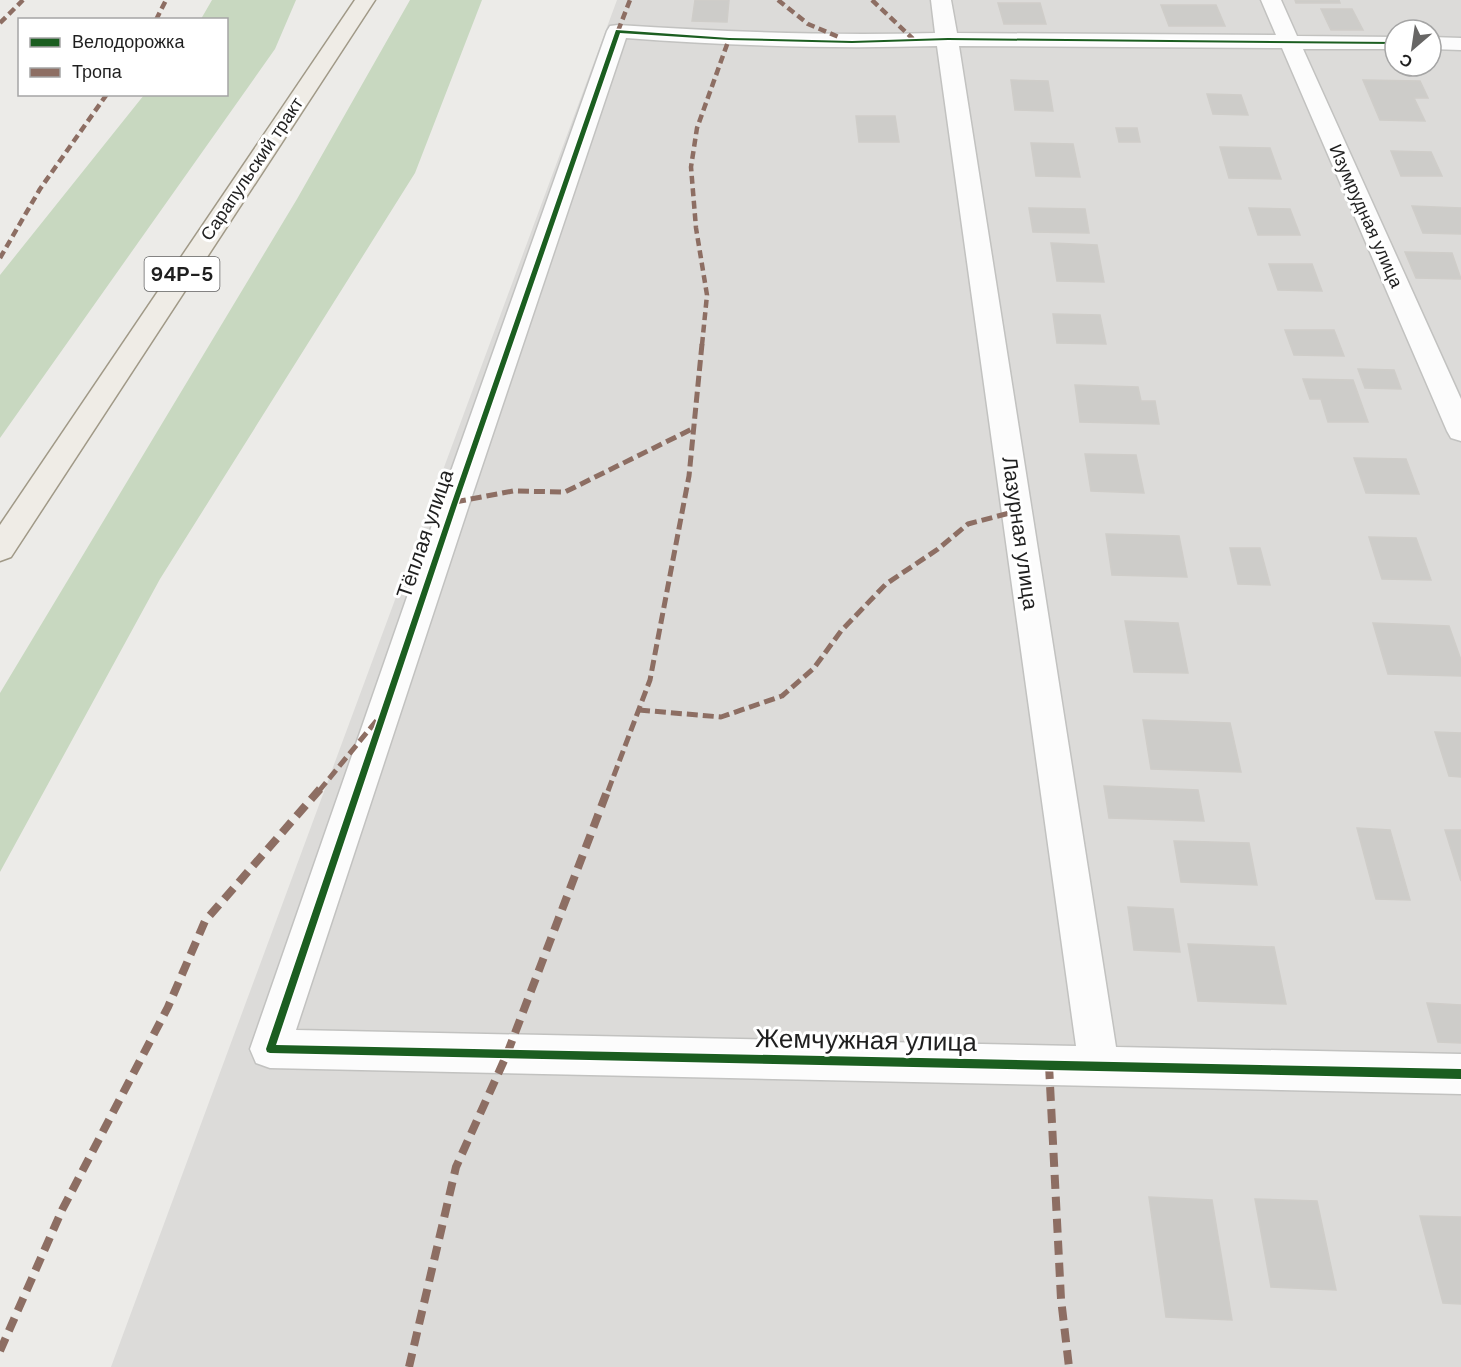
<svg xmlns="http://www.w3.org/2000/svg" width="1461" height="1367" font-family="'DM Sans',sans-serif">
  <rect width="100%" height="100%" fill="#ecebe8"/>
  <!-- residential -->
  <path fill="#dcdbd9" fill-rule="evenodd" d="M617,0H1461V1367H111ZM1395,30H1431V66H1395Z"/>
  <!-- forest -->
  <g fill="#c8d8c0">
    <path d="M212,0H296L275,49L0,438V275L144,95L226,94V20L201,19Z"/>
    <path d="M410,0H482L415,173L160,579L0,872V693L297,199Z"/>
  </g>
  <!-- building -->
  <g fill="#cdccc9" stroke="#cfcdc9" stroke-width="1.5">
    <path d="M695,0H729L727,22L692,21Z"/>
    <path d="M1295,0H1339L1340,3H1296Z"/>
    <path d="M998,3H1040L1046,24H1004Z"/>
    <path d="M1161,5H1216L1225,26H1169Z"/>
    <path d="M1321,9H1352L1363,30H1331Z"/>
    <path d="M1011,80L1048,81L1053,111L1015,110Z"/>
    <path d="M1363,80L1420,81L1428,98H1414L1425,121L1380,120Z"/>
    <path d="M1207,94L1241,95L1248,115L1213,114Z"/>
    <path d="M856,116H895L899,142H859Z"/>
    <path d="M1116,128H1137L1140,142H1119Z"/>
    <path d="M1031,143L1073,144L1080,177L1036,176Z"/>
    <path d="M1220,147L1270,148L1281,179L1229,178Z"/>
    <path d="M1391,151L1431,152L1442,176H1401Z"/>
    <path d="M1412,206L1461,208V234L1423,233Z"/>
    <path d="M1029,208L1085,209L1089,233L1033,232Z"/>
    <path d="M1249,208L1290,209L1300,235H1258Z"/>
    <path d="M1051,243L1097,245L1104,282L1057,281Z"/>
    <path d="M1405,252L1452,253L1461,279L1416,278Z"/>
    <path d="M1269,264H1312L1322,291L1278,290Z"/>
    <path d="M1053,314L1100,315L1106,344L1057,343Z"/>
    <path d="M1285,330H1334L1344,356L1294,355Z"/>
    <path d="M1358,369L1394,370L1401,389L1365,388Z"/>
    <path d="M1303,379L1353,380L1368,422H1328L1321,399H1310Z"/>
    <path d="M1075,385L1138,387L1141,401H1155L1159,424L1080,422Z"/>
    <path d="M1085,454L1136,455L1144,493L1091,491Z"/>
    <path d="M1354,458L1406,459L1419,494L1366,493Z"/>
    <path d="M1106,534L1179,536L1187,577L1112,575Z"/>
    <path d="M1369,537L1416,538L1431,580L1382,579Z"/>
    <path d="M1230,548H1260L1270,585L1238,584Z"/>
    <path d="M1125,621L1178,623L1188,673L1134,672Z"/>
    <path d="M1373,623L1449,626L1461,660V676L1388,674Z"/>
    <path d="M1143,720L1230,723L1241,772L1151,769Z"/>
    <path d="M1435,732L1461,733V777L1449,776Z"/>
    <path d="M1104,786L1198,790L1204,821L1109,818Z"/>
    <path d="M1357,828L1390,830L1410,900L1376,899Z"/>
    <path d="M1445,830H1461V881Z"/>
    <path d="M1174,841L1249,843L1257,885L1181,882Z"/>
    <path d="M1128,907L1173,909L1180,952L1134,950Z"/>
    <path d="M1188,944L1274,947L1286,1004L1198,1001Z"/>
    <path d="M1427,1003L1461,1005V1043L1438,1042Z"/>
    <path d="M1149,1197L1212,1200L1232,1320L1166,1317Z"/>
    <path d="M1255,1199L1317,1201L1336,1290L1271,1287Z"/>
    <path d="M1420,1216L1461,1217V1304L1443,1303Z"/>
  </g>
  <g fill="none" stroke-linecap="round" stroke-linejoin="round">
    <!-- minor casing -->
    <g stroke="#c2c2c0" stroke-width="3">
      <g id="minor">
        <path d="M931,0H951L957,33L1276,35L1261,0H1281L1297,36L1395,37V49H1303L1461,399V441L1451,438L1447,431L1282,48L959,46L1116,1047L1461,1054V1094L270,1068L256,1063L250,1049L440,502L607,31L610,26L618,25C724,32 829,36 935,33ZM626,38C730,46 833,49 937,46L1076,1046L296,1030L470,502Z"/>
        <path d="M1431,37L1461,38V50L1431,49Z"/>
      </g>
    </g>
    <!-- primary casing -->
    <g stroke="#a09987" stroke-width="3">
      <path id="primary" d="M355,0H375L11,557L0,561V525Z"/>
    </g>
    <!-- minor -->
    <use href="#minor" fill="#fcfcfc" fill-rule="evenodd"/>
    <!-- primary -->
    <use href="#primary" fill="#efece6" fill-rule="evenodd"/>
    <!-- quiet-far2 -->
    <g stroke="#8d6e63" stroke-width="4.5" stroke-dasharray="8 4.5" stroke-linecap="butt">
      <path d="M778,0L808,24L841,38"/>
      <path d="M872,0L913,39"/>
      <path d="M156,20L166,0"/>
      <path d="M0,23L23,0"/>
      <path d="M618,31L630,0"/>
      <path d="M0,258L40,189L107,94"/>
      <path d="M702,345L707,295L696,228L691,167L697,128L729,39"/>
    </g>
    <!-- quiet-far1 -->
    <g stroke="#8d6e63" stroke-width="5" stroke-dasharray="11 5" stroke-linecap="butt">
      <path d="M455,502L513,491L565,492L694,428"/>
      <path d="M639,710L721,717L782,696L814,668L841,631L886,584L938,549L968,524L1017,511"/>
      <path d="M319,791L377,720"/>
      <path d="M608,791L650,680L689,476L702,344"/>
    </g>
    <!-- quiet -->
    <g stroke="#8d6e63" stroke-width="8" stroke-dasharray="14 8" stroke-linecap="butt">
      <path d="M1049,1065L1061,1299L1069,1367"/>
      <path d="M0,1351L62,1210L168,1007L205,921L320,789"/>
      <path d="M409,1367L456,1167L507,1054L608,789"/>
    </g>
    <!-- cycleway casing -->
    <g stroke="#fff" stroke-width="3">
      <path id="cycleway" d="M616,30L729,38L852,41L948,38L1395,42V44L948,40L852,43L729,40L620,33L458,502L276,1045L1461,1069V1079L270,1053L267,1052L266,1049L452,502Z"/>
    </g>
    <!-- cycleway -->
    <use href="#cycleway" fill="#1b5e20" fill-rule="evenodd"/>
  </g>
  <g text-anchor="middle" stroke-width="6" stroke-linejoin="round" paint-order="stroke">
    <!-- far-street labels -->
    <g font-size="18" fill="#1f1f1f" stroke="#fff">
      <text transform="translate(252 169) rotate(-56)" y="6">Сарапульский тракт</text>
      <text transform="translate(1366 216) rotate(66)" y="6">Изумрудная улица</text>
    </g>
    <!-- shield labels -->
    <rect fill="#fff" stroke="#626262" stroke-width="1.5" x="144.5" y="257" width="75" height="34" rx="4.5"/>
    <g font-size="20" font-weight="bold" fill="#1f1f1f">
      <text x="182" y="281">94Р-5</text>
    </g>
    <!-- street labels -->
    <g font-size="21" fill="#1f1f1f" stroke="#fff">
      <text transform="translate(1020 533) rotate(82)" y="7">Лазурная улица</text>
      <text transform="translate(425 534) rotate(-71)" y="7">Тёплая улица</text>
    </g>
    <!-- near-street labels -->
    <g font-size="26" fill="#1f1f1f" stroke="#fff">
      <text transform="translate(866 1040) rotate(1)" y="9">Жемчужная улица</text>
    </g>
  </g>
  <!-- legend -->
  <rect x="18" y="18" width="210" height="78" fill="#ffffff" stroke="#a5a5a5" stroke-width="1.5"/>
  <rect x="30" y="38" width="30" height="9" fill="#1b5e20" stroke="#a5a5a5" stroke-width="1.5"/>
  <text x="72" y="48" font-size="18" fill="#1f1f1f">Велодорожка</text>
  <rect x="30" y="68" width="30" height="9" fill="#8d6e63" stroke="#a5a5a5" stroke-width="1.5"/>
  <text x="72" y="78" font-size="18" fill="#1f1f1f">Тропа</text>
  <!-- north arrow -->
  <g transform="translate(1413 48) rotate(209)"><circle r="28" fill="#ffffff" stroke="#a5a5a5" stroke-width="1.5"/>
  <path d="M0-4.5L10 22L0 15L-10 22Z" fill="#676665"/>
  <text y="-9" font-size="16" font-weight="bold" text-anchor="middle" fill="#1f1f1f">С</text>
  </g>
</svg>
